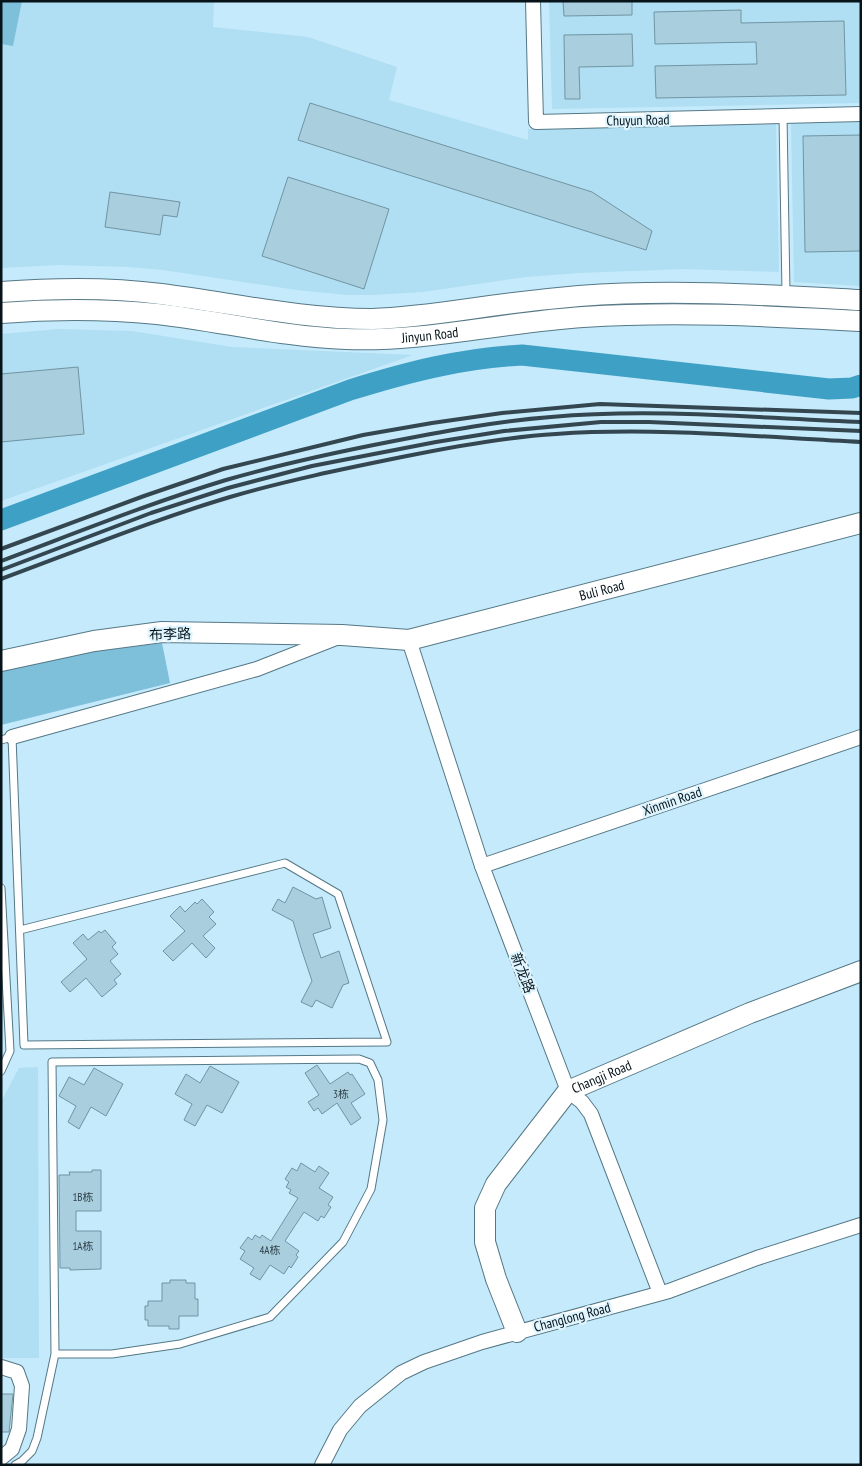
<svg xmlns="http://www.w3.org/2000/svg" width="862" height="1466" font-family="'PT Sans Narrow','Noto Sans SC',sans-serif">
  <rect width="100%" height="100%" fill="#c4eafb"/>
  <!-- built -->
  <g fill="#b0def2">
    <path d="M22,1H214L213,27L308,37L397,67L389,100L528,140V129L776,124L779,272L685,269L579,273L526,277L423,292L373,295H348L297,290L163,270L128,267L58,265L1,268V44L13,45Z"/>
    <path d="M549,1H861V103L552,109Z"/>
    <path d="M861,122V286L794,282L791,123Z"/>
    <path d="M59,329L132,331L232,347L413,355L1,501V334Z"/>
    <path d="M38,1067L39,1358H1V1102L19,1068Z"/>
  </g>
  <!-- green -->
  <g fill="#7ec0da">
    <path d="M1,1H22L13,46L1,44Z"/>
    <path d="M162,643L170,683L1,725V671L96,651Z"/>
  </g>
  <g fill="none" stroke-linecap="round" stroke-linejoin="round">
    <!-- river -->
    <path stroke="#3da0c4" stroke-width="21" d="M1,520L350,390C408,372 462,358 522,355L829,389L852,388L861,385"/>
  </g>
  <!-- building -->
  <g fill="#a9cfdf" stroke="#7094a3">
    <path d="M563,1H632V15L564,16Z"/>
    <path d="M741,10V23L844,21L846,95L656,98L655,66L757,64L756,42L655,44L654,12Z"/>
    <path d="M632,34L633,66L579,67L580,99H565L564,35Z"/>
    <path d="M310,103L592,192L652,231L646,250L298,140Z"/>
    <path d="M861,135V251L805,252L803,136Z"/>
    <path d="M288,177L389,209L364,289L262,256Z"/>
    <path d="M110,192L180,202L177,217L163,215L160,235L105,227Z"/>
    <path d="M78,367L84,434L1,442V374Z"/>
    <path d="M293,887L316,899L322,897L331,928L313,934L321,958L339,951L349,983L343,985L332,1008L316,1000L312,1007L301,1002L312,981L302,951L293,921L272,910L278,899L285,903Z"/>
    <path d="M202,899L214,912L209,917L216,924L203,936L215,948L206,958L192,943L173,961L163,951L185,931L170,916L180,906L185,912L195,902L197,904Z"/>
    <path d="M105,930L116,943L112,947L118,954L110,961L121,974L114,980L117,984L102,997L86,978L70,992L61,982L87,959L73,943L83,934L88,940L99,931L101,933Z"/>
    <path d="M317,1065L330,1084L348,1072L350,1075L352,1074L365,1094L351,1103L361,1118L351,1125L337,1103L322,1114L318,1108L314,1111L308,1102L319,1095L305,1073Z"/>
    <path d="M210,1066L239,1082L222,1113L207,1105L195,1126L184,1120L192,1104L175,1094L186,1074L200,1083Z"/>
    <path d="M94,1068L123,1084L106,1116L91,1107L79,1129L68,1122L76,1106L59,1096L69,1077L84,1085Z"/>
    <path d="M301,1163L315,1172L319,1166L329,1173L319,1188L333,1197L328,1205L331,1207L324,1218L321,1216L318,1221L304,1212L285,1241L299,1251L296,1255L298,1257L291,1268L289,1266L284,1274L270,1265L260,1280L250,1274L254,1268L240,1259L245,1251L240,1248L248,1237L252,1240L255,1235L260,1238L262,1235L271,1241L298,1198L289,1193L291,1190L286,1187L289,1182L285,1179L292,1168L297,1171Z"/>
    <path d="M92,1170H101V1211H76V1231H101V1269L70,1270V1268H60L59,1175H70L69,1172H92Z"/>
    <path d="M170,1280H186V1283H195V1299H198V1316H179V1329H169V1326H148V1320H145V1306H148V1301H162V1283H170Z"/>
    <path d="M1,1394H13L9,1432H1Z"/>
  </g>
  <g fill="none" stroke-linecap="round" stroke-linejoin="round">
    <!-- lane casing -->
    <g stroke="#557886" stroke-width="9">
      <g id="lane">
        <path d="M783,116L786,293"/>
        <path d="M1,740L12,737L24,1045L387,1042L338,894L285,863L20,930"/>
        <path d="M1,888L10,1051L1,1071"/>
        <path d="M15,1465L22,1461L32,1451L37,1438L55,1354L52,1062L359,1059L370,1063L378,1080L383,1120L371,1189L343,1242L270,1317L180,1344L112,1354H55"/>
      </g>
    </g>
    <!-- street casing -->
    <g stroke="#557886" stroke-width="16">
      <g id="street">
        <path d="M533,1L536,122L861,114"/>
        <path d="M409,640L482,866L568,1091L582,1102L591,1114L660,1293"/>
        <path d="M12,737L257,669L336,638"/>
        <path d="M482,866L861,737"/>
        <path d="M1,1367L17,1372L22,1386L19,1429L12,1449L1,1458"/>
        <path d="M322,1465L340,1430L360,1406L401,1373L424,1362L482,1342L669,1291L757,1258L861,1225"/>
      </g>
    </g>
    <!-- secondary casing -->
    <g stroke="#557886" stroke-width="22">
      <g id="secondary">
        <path d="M1,292C54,288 109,287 161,294C232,303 301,319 372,319C407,318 441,313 476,308C510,303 545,299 579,296C673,289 767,295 861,300"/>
        <path id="s1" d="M1,313C53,309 105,309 157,314C220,321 283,337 346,339C426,342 504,322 583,317C676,311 768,316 861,321"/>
        <path id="s2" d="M1,661L94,641L162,632L342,635L409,640L861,523"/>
        <path id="s3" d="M517,1332L496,1279L485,1242V1208L496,1184L568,1091L750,1013L861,971"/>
      </g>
    </g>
    <!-- lane -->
    <use href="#lane" stroke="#fff" stroke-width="7"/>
    <!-- street -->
    <use href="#street" stroke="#fff" stroke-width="14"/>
    <!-- secondary -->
    <use href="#secondary" stroke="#fff" stroke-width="20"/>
    <!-- rail -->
    <g stroke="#344750" stroke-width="4">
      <path d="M1,549L144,496L223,469L363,435L432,423L502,413L600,404L861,413"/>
      <path d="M1,561C76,533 150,503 226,480C281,464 337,452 394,441C446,431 498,421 551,417C654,408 758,418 861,422"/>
      <path d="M1,570L151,513L228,488L312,466L436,442L504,431L601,422H649L861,431"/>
      <path d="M1,579C77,551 153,520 230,497C288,480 348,468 407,456C456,446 506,437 556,434C657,427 759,437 861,442"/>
    </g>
  </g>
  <g text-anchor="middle" stroke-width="4.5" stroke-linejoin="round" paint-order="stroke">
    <!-- number labels -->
    <g font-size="11" fill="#2f424a">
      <text x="341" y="1098">3栋</text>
      <text x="83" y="1201">1B栋</text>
      <text x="83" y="1250">1A栋</text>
      <text x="270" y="1254">4A栋</text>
    </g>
    <!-- street labels -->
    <g font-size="14" fill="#061319" stroke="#def5ff">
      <text transform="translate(638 120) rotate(-1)" y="5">Chuyun Road</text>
      <text dy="5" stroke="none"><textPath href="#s1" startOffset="431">Jinyun Road</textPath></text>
      <text dy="5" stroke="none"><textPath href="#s2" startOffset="610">Buli Road</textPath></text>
      <text transform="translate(170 634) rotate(-2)" y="5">布李路</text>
      <text transform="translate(672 801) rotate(-19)" y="5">Xinmin Road</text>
      <text transform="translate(523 973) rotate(69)" y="5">新龙路</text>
      <text dy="5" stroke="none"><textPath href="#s3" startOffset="310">Changji Road</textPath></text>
      <text transform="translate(572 1317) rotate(-15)" y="5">Changlong Road</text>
    </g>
  </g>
  <!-- border -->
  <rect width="862" height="1466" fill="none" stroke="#061319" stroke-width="5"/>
</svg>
